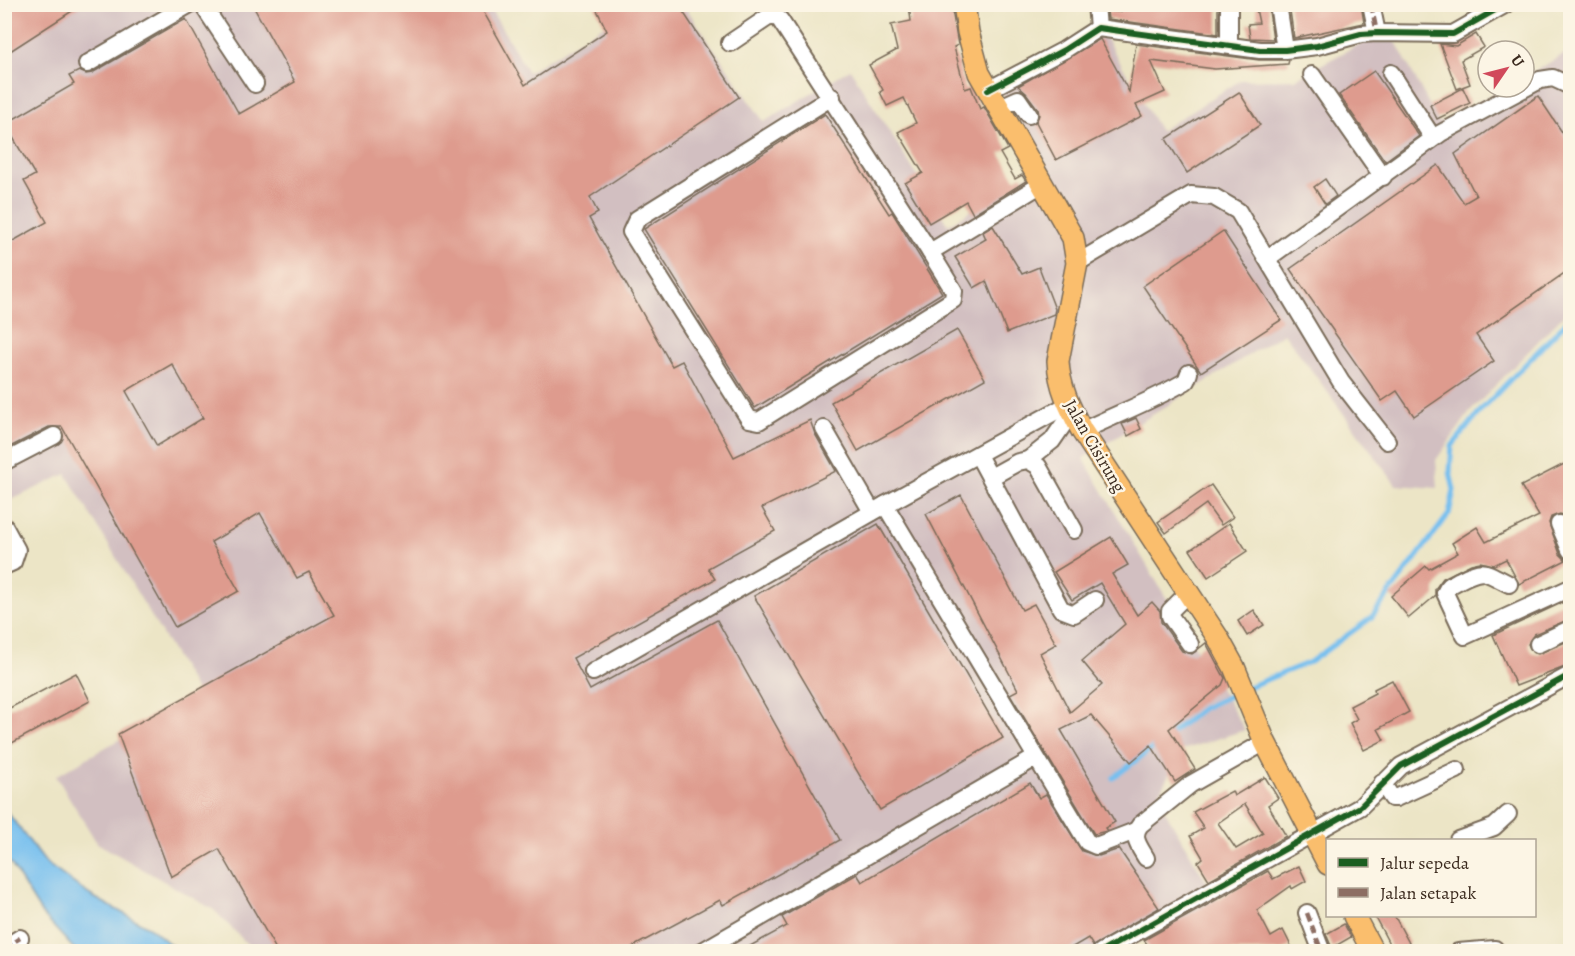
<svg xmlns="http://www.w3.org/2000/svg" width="1575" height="956" font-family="Alegreya,serif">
  <rect width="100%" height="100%" fill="#fcf5e5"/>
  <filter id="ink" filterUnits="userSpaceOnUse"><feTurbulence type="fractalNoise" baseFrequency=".0167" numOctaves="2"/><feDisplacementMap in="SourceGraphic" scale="12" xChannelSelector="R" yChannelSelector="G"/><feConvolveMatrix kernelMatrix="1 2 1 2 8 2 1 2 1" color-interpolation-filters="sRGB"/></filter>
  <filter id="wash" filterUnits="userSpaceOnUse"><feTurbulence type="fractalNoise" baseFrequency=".008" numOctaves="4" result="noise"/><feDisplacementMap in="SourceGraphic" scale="24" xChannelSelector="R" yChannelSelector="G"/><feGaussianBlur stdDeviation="1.35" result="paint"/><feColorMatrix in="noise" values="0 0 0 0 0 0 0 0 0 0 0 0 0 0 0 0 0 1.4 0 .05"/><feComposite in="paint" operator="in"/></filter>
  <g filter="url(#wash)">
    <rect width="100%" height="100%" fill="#ece5c6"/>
    <!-- industrial -->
    <path fill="#d2bfc1" d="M5,5H488L528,72L637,5H684L764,122L850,69L948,225L1046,164L1000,91L1104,35L1160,131L1241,80L1295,79L1363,42L1394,38L1439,123L1505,87H1524V77L1570,51V308L1470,412L1436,460L1438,488L1396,485L1284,333L1083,458L1245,730L1182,750L1157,797L1217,900L1238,887L1266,951H1151L1143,940L1120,952L254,951L214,910L97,843L56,776L198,694L66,474L5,503Z"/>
    <!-- water -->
    <path fill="#76bfef" stroke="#587486" stroke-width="1.5" d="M4,808L46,863L90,895L152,929L178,951H76L42,914L11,864L5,860Z"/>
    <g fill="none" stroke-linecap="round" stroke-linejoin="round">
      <!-- stream -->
      <g stroke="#76bfef" stroke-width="5">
        <path d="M1246,688L1310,662L1371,618L1449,514L1454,490L1450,472L1452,446L1482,409L1570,318"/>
        <path d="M1167,736L1203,708L1238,692"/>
        <path d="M1113,778L1158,744"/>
      </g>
    </g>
    <g id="blocks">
      <!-- building -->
      <g fill="#de9b8e" fill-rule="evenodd">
        <path d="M4,4H83L4,55Z"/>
        <path d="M252,4H479L525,85L607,31L594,4H678L739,97L590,197L598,213L589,218L672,366L682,361L734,457L810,420L815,434L836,471L762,508L775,531L708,568L715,579L573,658L590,690L717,620L840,840L723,905L720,900L625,951H277L219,849L171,877L118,734L334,615L309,572L297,578L260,513L211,542L239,591L175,627L62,427H49L4,450V246L47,222L24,181L35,175L5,124L74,84L69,76L79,71L86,74L92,73L186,19L239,114L295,82ZM172,364L203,418L157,446L126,391Z"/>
        <path d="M921,4H951L958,45L954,47L965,89L971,87L980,109L984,107L1008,149L1000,153L1015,179L1022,175L1026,181L973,214L966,201L929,223L905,183L923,173L898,132L916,123L904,98L887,106L880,92L883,90L869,65L897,50L891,25L911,21L909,6Z"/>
        <path d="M1123,4H1218V34L1108,19L1107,11L1121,12Z"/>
        <path d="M1255,4H1268L1273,39L1250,38L1248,24L1259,23Z"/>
        <path d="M1289,4H1361L1364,23L1294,38Z"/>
        <path d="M1476,34L1484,47L1461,60L1470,84L1457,89L1440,44L1456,46Z"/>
        <path d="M1100,39L1129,92L1136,44L1259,60H1289L1288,64L1215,69L1151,61L1165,92L1136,105L1142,116L1056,160L1036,122L1039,115L1038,109L1026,93L1018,86Z"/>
        <path d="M1374,71L1419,136L1385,161L1339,95Z"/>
        <path d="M1463,88L1470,103L1437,119L1430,105Z"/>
        <path d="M1239,92L1260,125L1187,173L1166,139Z"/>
        <path d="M1538,96L1570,144V269L1476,335L1494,361L1414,416L1397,391L1382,401L1290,269L1438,165L1464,203L1476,196L1455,154Z"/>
        <path d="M825,114L889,214L892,212L942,293L755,408L644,229Z"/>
        <path d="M1325,179L1336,196L1325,204L1314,187Z"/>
        <path d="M993,226L1022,274L1039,267L1055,309L1054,314L1007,333L986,281L974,288L955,257L986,239L983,232Z"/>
        <path d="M1223,231L1281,320L1201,372L1143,286Z"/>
        <path d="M957,330L985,379L858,451L831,402Z"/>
        <path d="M1136,418L1141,429L1128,436L1122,424Z"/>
        <path d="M1570,461V524L1566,516L1560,514L1551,517L1549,523L1560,554L1566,560L1519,584L1506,559L1494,565L1480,562L1471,564L1443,578L1435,589V596L1409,618L1391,596L1426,566L1429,569L1458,553L1452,543L1477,527L1486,542L1539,516L1521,486Z"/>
        <path d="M1211,485L1233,517L1221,525L1206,504L1166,533L1158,522Z"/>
        <path d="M961,495L1022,610L1034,604L1056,644L1040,653L1070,712L1102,685L1082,661L1125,624L1100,583L1072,600L1054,572L1111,537L1128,565L1112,574L1137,615L1152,602L1160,611L1161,622L1182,651L1192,654L1206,643L1222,673L1225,678L1222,685L1169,729L1195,769L1175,782L1151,745L1131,762L1091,715L1061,730L1115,822L1105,828L1107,831L1094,834L1010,694L1018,690L926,514Z"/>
        <path d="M1229,523L1247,551L1208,577L1190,550Z"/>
        <path d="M878,524L1003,738L880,810L754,596Z"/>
        <path d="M1570,599V619L1534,634L1528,644L1532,652L1538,654L1570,640V665L1516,686L1493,635Z"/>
        <path d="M1254,610L1264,625L1247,636L1238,621Z"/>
        <path d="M76,673L90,701L12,743L4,729V711Z"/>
        <path d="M1392,680L1409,712L1378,729L1384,740L1364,750L1350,723L1357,719L1350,706L1375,693L1374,689Z"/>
        <path d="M1265,777L1278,798L1268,805L1286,836L1209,880L1198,862L1203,858L1190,836L1204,828L1193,812L1232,791L1234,796ZM1245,804L1263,833L1236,849L1218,823Z"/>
        <path d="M1030,783L1039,798L1046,794L1082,851L1099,856L1119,849L1159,908L1093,946L1088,938L1066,951H741L787,926L782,917L857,874L862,882Z"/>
        <path d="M1299,866L1306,881L1292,889L1291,886L1257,910L1271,937L1283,930L1291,946L1281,951H1152L1144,940L1268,871L1273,879Z"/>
        <path d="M1374,915H1394L1409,943L1405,946L1409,951H1393Z"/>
        <path d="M1344,924L1351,937L1332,948L1326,934Z"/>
      </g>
    </g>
  </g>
  <g filter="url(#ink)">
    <use href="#blocks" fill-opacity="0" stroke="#796b59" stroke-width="1.5"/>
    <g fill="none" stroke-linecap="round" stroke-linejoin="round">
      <!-- minor casing -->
      <g stroke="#796b59" stroke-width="20">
        <g id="minor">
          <path d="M202,4L255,84"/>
          <path d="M1096,4L1098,28"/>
          <path d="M1278,4L1285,50"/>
          <path d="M1371,4L1377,33"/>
          <path d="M730,43L767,18L775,16L780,20L930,252L1042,184"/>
          <path d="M1229,45V4"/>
          <path d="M87,64L190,4"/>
          <path d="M1391,73L1433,138"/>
          <path d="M1312,75L1383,177"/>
          <path d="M988,90L1064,50L1098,28L1260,50H1285L1317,46L1361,34L1377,33L1453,34L1506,4"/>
          <path d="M832,97L637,219L631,232L749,419L759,421L953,300L954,291L930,252"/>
          <path d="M998,108L1018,99L1029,115"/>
          <path d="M1268,258L1441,133L1540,80L1553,78L1570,86"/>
          <path d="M1077,263L1191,195L1214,197L1238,211L1341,382L1387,441"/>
          <path d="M824,429L872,512"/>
          <path d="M1082,431C1117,414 1152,401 1186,381L1189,373"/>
          <path d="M978,455L1061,609L1074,614L1095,600"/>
          <path d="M1028,460L1052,441L1072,412"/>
          <path d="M4,462L54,436"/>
          <path d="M991,477L1018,462L1028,460L1038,466L1074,530"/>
          <path d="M885,505L1087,842L1096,846L1135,831"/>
          <path d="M1559,524L1570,550"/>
          <path d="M4,526L17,550L13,562L4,566"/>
          <path d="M1509,584C1484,572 1485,567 1460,580C1453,584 1448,585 1445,593L1465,636L1570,588"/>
          <path d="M1188,593L1170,611V616L1190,644"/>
          <path d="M1538,644L1570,629"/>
          <path d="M593,672L885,505L1069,404"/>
          <path d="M1382,783L1392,798H1396L1457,770"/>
          <path d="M1458,840L1494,827L1508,814"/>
          <path d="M1146,858C1139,846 1131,837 1140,825L1191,784L1265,742"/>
          <path d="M1307,913L1322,952"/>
          <path d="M4,948L20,938"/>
          <path d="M701,952L1035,758"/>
          <path d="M1101,952L1360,807L1401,766L1570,675"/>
          <path d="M1458,952L1495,949"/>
        </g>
      </g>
      <!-- major casing -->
      <g stroke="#796b59" stroke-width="24">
        <g id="major">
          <path d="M964,4L968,32L979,73L1073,238L1077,263L1058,361C1059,387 1070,408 1082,431L1218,638L1234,667L1265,742L1328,864"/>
          <path d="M1354,916L1373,952"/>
        </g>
      </g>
      <!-- minor -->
      <use href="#minor" stroke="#fff" stroke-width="16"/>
      <!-- major -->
      <use href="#major" stroke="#fabe6d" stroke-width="21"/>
      <!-- quiet -->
      <g stroke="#8d6e63" stroke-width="4.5" stroke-dasharray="9 4.5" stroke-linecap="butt">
        <path d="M1371,4L1377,33"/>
        <path d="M1307,913L1322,952"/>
        <path d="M4,948L20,938"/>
      </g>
      <!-- cycleway casing -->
      <g stroke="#fcf5e5" stroke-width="10">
        <g id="cycleway">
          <path d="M988,90L1064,50L1098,28L1260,50H1285L1317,46L1361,34L1377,33L1453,34L1506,4"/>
          <path d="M1101,952L1360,807L1401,766L1570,675"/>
        </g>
      </g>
      <!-- cycleway -->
      <use href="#cycleway" stroke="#1b5e20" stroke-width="6"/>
    </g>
  </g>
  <g text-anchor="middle" stroke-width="5" stroke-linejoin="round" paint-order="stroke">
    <!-- street labels -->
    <g font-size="18" fill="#3b2a1e" stroke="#fcf5e5">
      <text transform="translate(1095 446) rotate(60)" y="6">Jalan Cisirung</text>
    </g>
  </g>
  <!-- margin -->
  <rect width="1575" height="956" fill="none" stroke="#fcf5e5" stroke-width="24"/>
  <!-- legend -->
  <rect x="1326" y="839" width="210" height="78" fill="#fcf5e5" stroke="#afa495" stroke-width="1.5"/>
  <rect x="1338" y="858" width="30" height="9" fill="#1b5e20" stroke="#afa495" stroke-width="1.5"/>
  <text x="1380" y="869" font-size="18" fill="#3b2a1e">Jalur sepeda</text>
  <rect x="1338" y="888" width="30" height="9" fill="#8d6e63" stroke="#afa495" stroke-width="1.5"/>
  <text x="1380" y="899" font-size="18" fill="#3b2a1e">Jalan setapak</text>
  <!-- north arrow -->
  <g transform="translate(1506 69) rotate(55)"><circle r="28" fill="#fcf5e5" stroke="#afa495" stroke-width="1.5"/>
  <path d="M0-4.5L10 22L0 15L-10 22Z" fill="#d1495b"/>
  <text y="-9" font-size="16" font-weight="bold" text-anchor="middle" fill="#3b2a1e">U</text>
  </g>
</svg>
